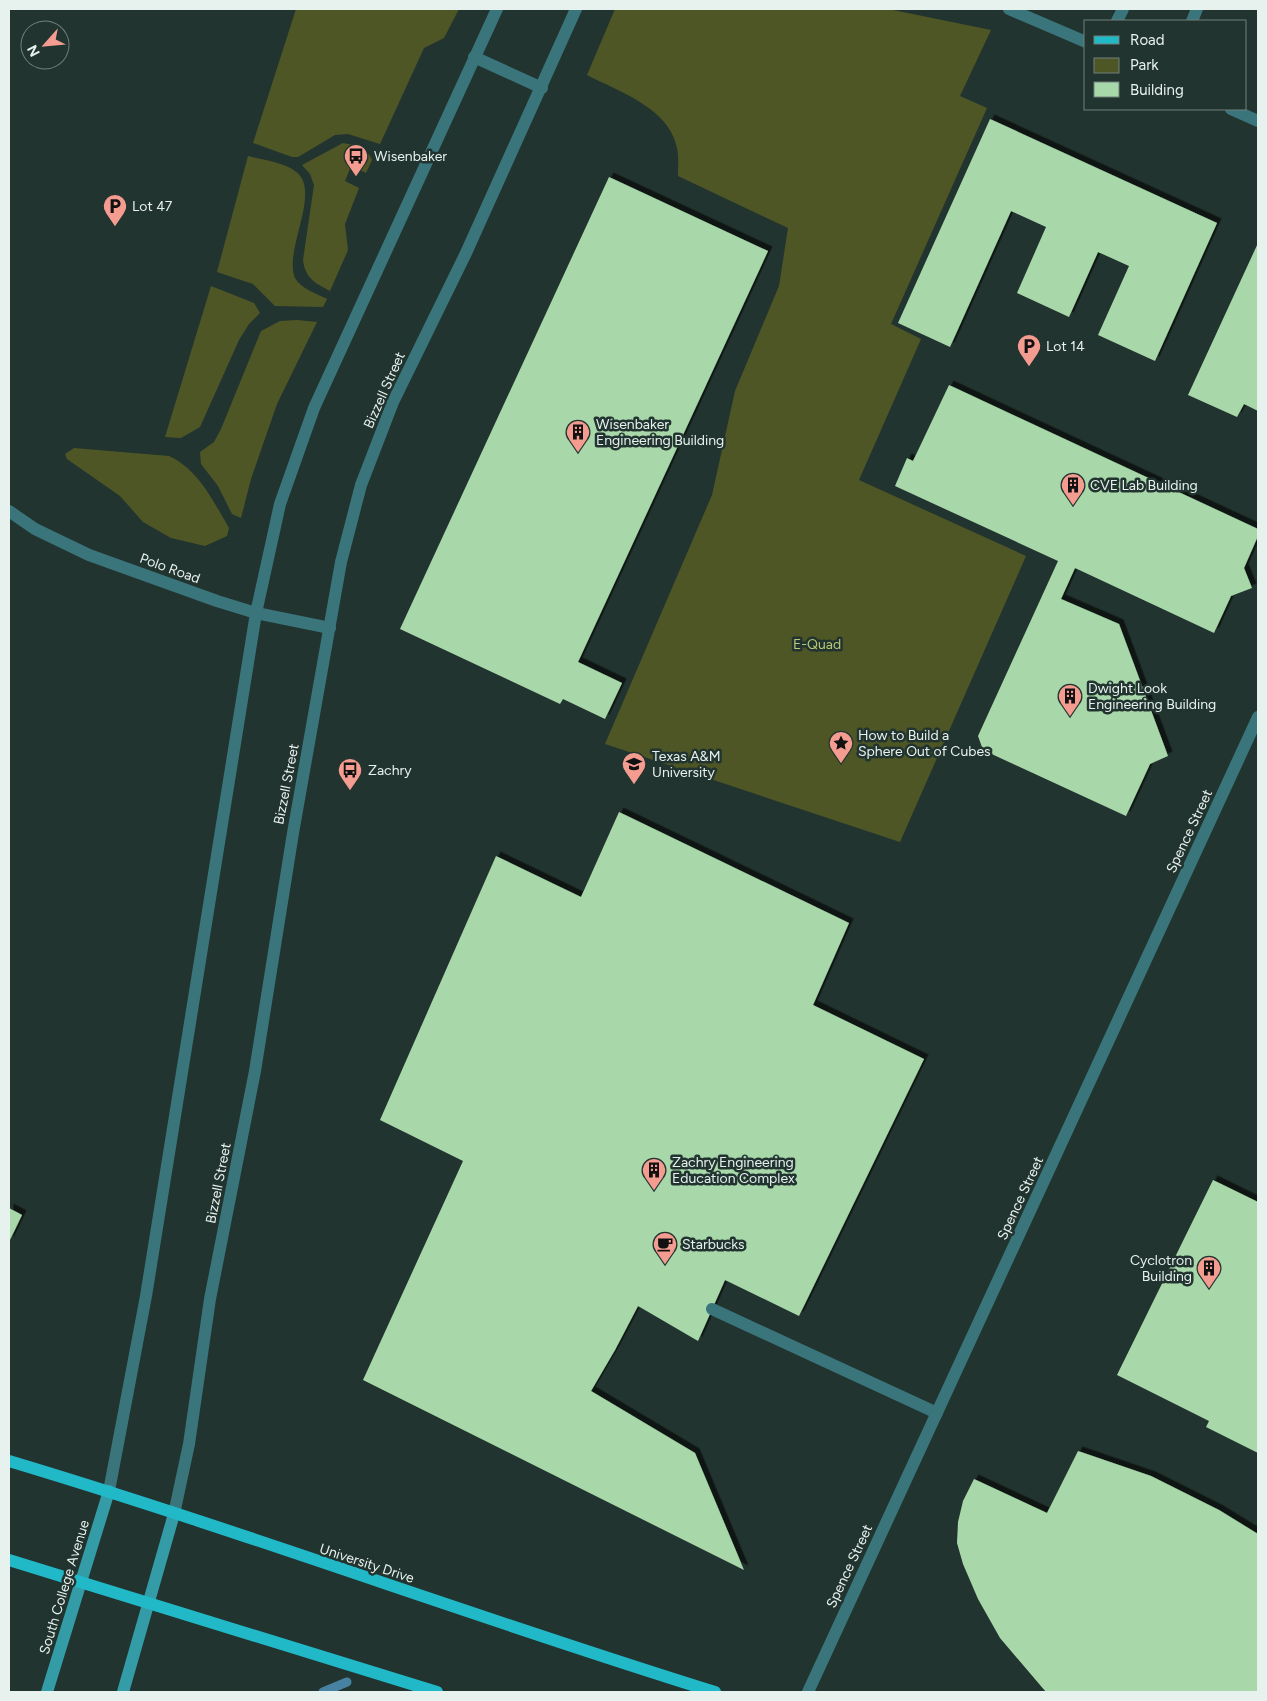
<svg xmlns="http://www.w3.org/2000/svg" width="1267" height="1701" font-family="Figtree,sans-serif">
  <defs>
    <filter id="shadow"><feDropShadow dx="4.5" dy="-4.5" stdDeviation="0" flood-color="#0009"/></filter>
  </defs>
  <rect width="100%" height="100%" fill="#22342f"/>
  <!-- green -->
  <g fill="#4f5626">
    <path d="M296,9H459L444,38L424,48L380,144L348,134L335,135L298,157H292L253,143Z"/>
    <path d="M615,9H888L991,30L960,96L987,108L891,324L921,339L859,480L1026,556L900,842L605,744L712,495L735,391L779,286L788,228L678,176C678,167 679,157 677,148C669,108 620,92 587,75Z"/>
    <path d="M343,143C355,145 368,148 372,160L366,173L351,166L345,181L359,188L345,224L348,250L330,291C315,283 305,278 303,260L314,185L310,174L302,165Z"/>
    <path d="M248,156C263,160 283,162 295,171C323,190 283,250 295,278C300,288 317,294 327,299L323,307L275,306L253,284L217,272Z"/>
    <path d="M211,286L254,303L260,313L249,324L239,340L200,427L181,438L165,437Z"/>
    <path d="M297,320L317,322L277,404L251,479L241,518L232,514L218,486L201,464L200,452L214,442L221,429L261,331L280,321Z"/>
    <path d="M74,448L169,456C199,470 213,501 229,528L227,536L205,546L171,538L143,522L120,496L67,459L65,454Z"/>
  </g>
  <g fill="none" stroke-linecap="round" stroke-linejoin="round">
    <!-- stream -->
    <path stroke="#4882a2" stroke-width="9" d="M323,1692L347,1682"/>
  </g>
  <!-- building -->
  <g fill="#a8d7aa" filter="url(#shadow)">
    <path d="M990,119L1217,223L1155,361L1098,335L1129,266L1098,252L1069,317L1017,293L1046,227L1011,211L950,347L898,323Z"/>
    <path d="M609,177L768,251L578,662L622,683L605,719L563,699L560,704L400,629Z"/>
    <path d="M1258,243V411L1244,404L1237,417L1188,395Z"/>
    <path d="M949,385L1258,529V536L1244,568L1252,588L1231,596L1214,633L1075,568L1061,599L1119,624L1168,756L1150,764L1126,816L983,750L978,736L1058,561L895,486L907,458L913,461Z"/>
    <path d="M619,812L849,923L813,1005L924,1059L799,1316L725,1280L698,1341L638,1306L615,1350L591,1391L695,1453L744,1570L363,1380L463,1161L380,1120L496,856L581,897Z"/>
    <path d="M1213,1180L1258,1202V1453L1206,1427L1209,1421L1117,1375Z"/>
    <path d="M9,1208L22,1215L9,1242Z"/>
    <path d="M1078,1451L1151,1476L1219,1510L1258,1534V1692H1046L1000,1638L978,1599L963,1564L957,1543L958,1522L963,1501L974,1479L1047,1513Z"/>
  </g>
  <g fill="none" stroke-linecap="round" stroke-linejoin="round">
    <!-- service -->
    <g stroke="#3a757c" stroke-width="12">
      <path d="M1117,21L1123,9"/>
      <path d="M1192,21L1197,9"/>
      <path d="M712,1309L937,1413"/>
    </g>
    <!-- minor -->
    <g stroke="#3a757c" stroke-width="12">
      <path d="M1009,9L1086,42"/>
      <path d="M1231,109L1258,121"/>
      <path d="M9,511L35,529L89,555L217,601L256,613L330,628"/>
      <path d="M808,1692L1258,717"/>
    </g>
    <!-- tertiary -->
    <g stroke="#3a757c" stroke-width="12">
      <path d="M474,57L542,88"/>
      <path d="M109,1491L146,1296L256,613L280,504L314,408L497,9"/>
      <path d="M174,1514L189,1444L210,1299L255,1071L293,833L341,562L361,485L393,402L466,253L576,9"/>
    </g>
    <!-- secondary -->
    <g stroke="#339ca7" stroke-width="12">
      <path d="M47,1692L109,1491"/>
      <path d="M123,1692L174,1514"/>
    </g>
    <!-- primary -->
    <g stroke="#21b9c8" stroke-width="12">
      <path d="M9,1461C246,1532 479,1619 715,1692"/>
      <path d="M9,1560L437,1692"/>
    </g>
  </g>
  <!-- icons -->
  <defs>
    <g id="bus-pin" transform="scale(1.25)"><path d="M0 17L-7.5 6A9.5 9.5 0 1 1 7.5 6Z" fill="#f59c91" stroke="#22342f"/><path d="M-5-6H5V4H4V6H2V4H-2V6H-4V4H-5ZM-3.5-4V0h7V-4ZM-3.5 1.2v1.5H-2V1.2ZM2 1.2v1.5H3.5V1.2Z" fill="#111"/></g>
    <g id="parking-pin" transform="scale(1.25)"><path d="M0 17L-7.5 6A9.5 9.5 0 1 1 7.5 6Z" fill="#f59c91" stroke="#22342f"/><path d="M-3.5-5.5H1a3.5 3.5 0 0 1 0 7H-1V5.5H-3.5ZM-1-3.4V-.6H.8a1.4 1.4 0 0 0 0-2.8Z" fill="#111"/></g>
    <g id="building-pin" transform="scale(1.25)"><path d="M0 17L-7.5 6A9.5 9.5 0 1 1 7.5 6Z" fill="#f59c91" stroke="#22342f"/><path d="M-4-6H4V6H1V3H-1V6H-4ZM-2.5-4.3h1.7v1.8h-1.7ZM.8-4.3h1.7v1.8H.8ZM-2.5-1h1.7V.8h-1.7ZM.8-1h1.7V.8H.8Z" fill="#111"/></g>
    <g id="sight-pin" transform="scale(1.25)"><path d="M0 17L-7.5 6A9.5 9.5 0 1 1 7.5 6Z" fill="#f59c91" stroke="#22342f"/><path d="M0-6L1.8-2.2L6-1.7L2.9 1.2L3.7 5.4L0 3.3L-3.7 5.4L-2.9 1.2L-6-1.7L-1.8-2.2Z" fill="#111"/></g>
    <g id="university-pin" transform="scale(1.25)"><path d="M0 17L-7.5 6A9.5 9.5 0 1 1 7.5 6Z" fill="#f59c91" stroke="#22342f"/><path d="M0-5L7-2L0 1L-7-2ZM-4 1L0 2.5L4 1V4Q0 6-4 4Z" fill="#111"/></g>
    <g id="cafe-pin" transform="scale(1.25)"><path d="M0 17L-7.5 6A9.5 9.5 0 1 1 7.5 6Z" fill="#f59c91" stroke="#22342f"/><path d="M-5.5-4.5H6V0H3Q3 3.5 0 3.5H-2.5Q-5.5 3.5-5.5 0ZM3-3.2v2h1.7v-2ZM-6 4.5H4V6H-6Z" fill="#111"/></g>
  </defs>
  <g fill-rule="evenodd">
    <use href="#bus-pin" x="356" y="156"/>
    <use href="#parking-pin" x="115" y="206"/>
    <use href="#parking-pin" x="1029" y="346"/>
    <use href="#building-pin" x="578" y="432"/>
    <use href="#building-pin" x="1073" y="485"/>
    <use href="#building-pin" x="1070" y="696"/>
    <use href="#sight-pin" x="841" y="743"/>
    <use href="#university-pin" x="634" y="764"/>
    <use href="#bus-pin" x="350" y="770"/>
    <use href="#building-pin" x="654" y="1170"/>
    <use href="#cafe-pin" x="665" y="1244"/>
    <use href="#building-pin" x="1209" y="1268"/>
  </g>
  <g text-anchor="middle" stroke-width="5" stroke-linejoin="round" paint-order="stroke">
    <!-- poi labels -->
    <g font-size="14" fill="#e7f1ee" stroke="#22342f" text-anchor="start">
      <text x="374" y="161">Wisenbaker</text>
      <text x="132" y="211">Lot 47</text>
      <text x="1046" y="351">Lot 14</text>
      <text x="596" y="429">Wisenbaker<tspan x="596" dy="16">Engineering Building</tspan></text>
      <text x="1090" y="490">CVE Lab Building</text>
      <text x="1088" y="693">Dwight Look<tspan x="1088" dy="16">Engineering Building</tspan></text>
      <text x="858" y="740">How to Build a<tspan x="858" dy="16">Sphere Out of Cubes</tspan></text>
      <text x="652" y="761">Texas A&amp;M<tspan x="652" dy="16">University</tspan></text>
      <text x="368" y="775">Zachry</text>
      <text x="672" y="1167">Zachry Engineering<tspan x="672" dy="16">Education Complex</tspan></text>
      <text x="682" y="1249">Starbucks</text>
      <text x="1192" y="1265" text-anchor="end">Cyclotron<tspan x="1192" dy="16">Building</tspan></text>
    </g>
    <!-- street labels -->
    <g font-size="14" fill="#e7f1ee" stroke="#22342f">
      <text transform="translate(384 390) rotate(-66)" y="5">Bizzell Street</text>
      <text transform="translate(170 568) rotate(20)" y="5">Polo Road</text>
      <text transform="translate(286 784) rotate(-79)" y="5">Bizzell Street</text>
      <text transform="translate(1189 831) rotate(-65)" y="5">Spence Street</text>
      <text transform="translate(218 1183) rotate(-79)" y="5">Bizzell Street</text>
      <text transform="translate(1020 1198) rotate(-65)" y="5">Spence Street</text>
      <text transform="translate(367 1563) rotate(18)" y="5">University Drive</text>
      <text transform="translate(849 1566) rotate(-65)" y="5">Spence Street</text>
      <text transform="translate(64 1587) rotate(-73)" y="5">South College Avenue</text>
    </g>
    <!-- park labels -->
    <g font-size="14" fill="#bac774" stroke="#22342f">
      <text x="817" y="649">E-Quad</text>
    </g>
  </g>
  <!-- border -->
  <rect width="1267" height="1701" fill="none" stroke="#e7f1ee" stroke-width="20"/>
  <!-- legend -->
  <rect x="1084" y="20" width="162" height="90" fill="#22342f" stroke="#71807b"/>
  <rect x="1094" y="36" width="25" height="8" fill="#21b9c8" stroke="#71807b"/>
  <text x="1130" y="45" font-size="15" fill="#e7f1ee">Road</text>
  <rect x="1094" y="58" width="25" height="15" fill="#4f5626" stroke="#71807b"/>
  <text x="1130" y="70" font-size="15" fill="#e7f1ee">Park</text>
  <rect x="1094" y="82" width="25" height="15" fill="#a8d7aa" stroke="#71807b"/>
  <text x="1130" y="95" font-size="15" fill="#e7f1ee">Building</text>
  <!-- north arrow -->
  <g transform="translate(45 45) rotate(243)"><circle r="24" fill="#22342f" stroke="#71807b"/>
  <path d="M0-4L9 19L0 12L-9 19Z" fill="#f59c91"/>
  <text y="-8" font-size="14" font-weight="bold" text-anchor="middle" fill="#e7f1ee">N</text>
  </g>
</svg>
